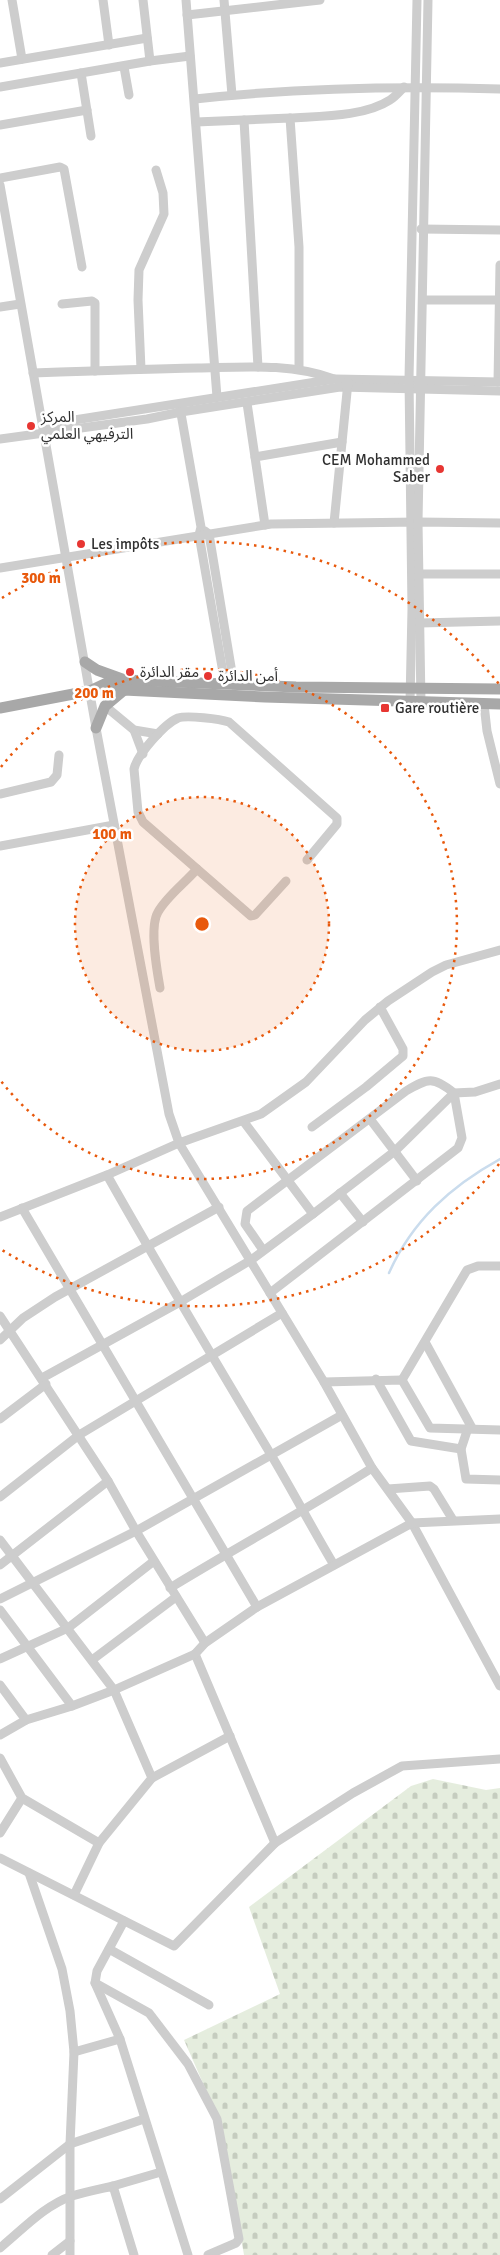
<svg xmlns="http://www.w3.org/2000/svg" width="500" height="2255" font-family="Signika,'Noto Sans Arabic',sans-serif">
  <defs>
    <pattern id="cemetery-stones" width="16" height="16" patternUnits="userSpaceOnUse" patternTransform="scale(1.25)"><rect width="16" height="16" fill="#e5edde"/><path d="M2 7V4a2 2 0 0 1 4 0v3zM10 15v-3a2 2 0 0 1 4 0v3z" fill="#c5ccbf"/></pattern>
  </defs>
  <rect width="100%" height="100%" fill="#fff"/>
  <!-- cemetery -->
  <path fill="url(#cemetery-stones)" d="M433,1779L486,1790L500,1788V2255H244L221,2124L184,2040L280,1994L249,1907L411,1786Z"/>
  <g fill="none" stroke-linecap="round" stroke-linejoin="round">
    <!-- stream -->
    <path stroke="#cadced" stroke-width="2.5" d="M389,1273C412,1221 451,1186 500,1159"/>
    <!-- minor -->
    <g stroke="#cdcdcd" stroke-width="9">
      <path d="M12,0L22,59"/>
      <path d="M103,0L109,45"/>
      <path d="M143,0L150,61L190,56"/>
      <path d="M186,0L217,397"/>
      <path d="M224,0L232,95"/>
      <path d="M187,15L320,0"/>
      <path d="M0,63L147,38"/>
      <path d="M124,67L129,95"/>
      <path d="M81,73L91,136"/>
      <path d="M0,87L150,61"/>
      <path d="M195,99C296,88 399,86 500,89"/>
      <path d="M290,118C320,116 364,117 390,100C395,97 400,91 404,87"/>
      <path d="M244,120L258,367"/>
      <path d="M196,122L290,118L299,247V369"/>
      <path d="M0,125L87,110"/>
      <path d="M0,178L60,167L64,169L82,267"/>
      <path d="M0,185L96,728L169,1114L179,1143L324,1382L372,1468L412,1523L500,1686"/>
      <path d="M421,229L500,230"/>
      <path d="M423,300H500"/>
      <path d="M62,304L92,301L95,303V371"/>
      <path d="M0,307L20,304"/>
      <path d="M141,369L138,300L139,270L164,214L163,193L156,170"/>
      <path d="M33,373C88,371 143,369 198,368C244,367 291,363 334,379"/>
      <path d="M498,382L500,265"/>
      <path d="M247,403L265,525"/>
      <path d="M180,408L201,527L199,535L225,684"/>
      <path d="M43,432L49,424L335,379L500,382"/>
      <path d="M0,439L147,419L181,412L340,387L500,391"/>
      <path d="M255,457L342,442"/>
      <path d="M334,523L348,382"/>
      <path d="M205,531L209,534L234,685"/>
      <path d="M0,568L271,524L418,522L500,523"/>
      <path d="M419,574H500"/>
      <path d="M420,623L500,621"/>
      <path d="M410,702L412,609L409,379L417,0"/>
      <path d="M421,703L418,522L428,0"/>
      <path d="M484,704L487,731L500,784"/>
      <path d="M105,706L134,730L158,734"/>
      <path d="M134,730L143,754"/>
      <path d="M0,794L51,782L57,775L59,755"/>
      <path d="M0,846L114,825"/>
      <path d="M286,881L255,915L251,916L143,822L138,812L134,769C137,755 164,724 178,718C187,715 220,719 229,722L337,818V824L307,860"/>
      <path d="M160,988C157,971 149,927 158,912C167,896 185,883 197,869"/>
      <path d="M370,1119L417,1181"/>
      <path d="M312,1127L366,1087L403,1056V1049L380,1007"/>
      <path d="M107,1175C160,1269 215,1361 270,1453C292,1490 312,1528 334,1565"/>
      <path d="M340,1193L363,1222"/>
      <path d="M22,1208L257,1607"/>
      <path d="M0,1217L107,1175L179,1143L261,1114L306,1082L365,1020L388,1001L432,972L446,965L500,950"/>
      <path d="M263,1250L245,1224L247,1211L406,1091C428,1078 433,1076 454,1093L475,1092L500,1084"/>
      <path d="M270,1293L458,1148L462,1138L454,1093L395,1151L313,1214"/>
      <path d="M0,1316L108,1481L136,1531L205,1643"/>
      <path d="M0,1340L23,1318L55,1297L219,1207"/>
      <path d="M425,1342L472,1428"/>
      <path d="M42,1378L180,1302L251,1260L313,1214L244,1122"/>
      <path d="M376,1379L411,1441L461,1449L468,1428"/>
      <path d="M402,1380L467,1270L478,1266H500"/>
      <path d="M324,1382L402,1380L430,1428L500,1430"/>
      <path d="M0,1419L46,1384"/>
      <path d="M461,1449L466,1479L500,1480"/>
      <path d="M388,1489L430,1486L434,1489L453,1520"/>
      <path d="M0,1497L79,1435L282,1313"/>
      <path d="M0,1540L114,1690L152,1778"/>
      <path d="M0,1565L108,1481"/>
      <path d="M170,1588C237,1547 306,1510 372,1468"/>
      <path d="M0,1599L136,1531L342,1415"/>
      <path d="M0,1610L72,1706"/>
      <path d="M195,1654L275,1843"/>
      <path d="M0,1659L68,1628L154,1561"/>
      <path d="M92,1660L176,1597"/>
      <path d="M0,1685L26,1720"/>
      <path d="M0,1735L26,1720L72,1706L114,1690L195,1654L205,1643L257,1607L412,1523L500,1519"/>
      <path d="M0,1758L22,1798L99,1843"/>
      <path d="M0,1833L22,1798"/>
      <path d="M0,1858L174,1946L275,1843L353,1793L402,1766L500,1759"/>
      <path d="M29,1873L62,1969L70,2011L74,2052L70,2144V2255"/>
      <path d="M74,1895L99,1843L152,1778L230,1736"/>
      <path d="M124,1921L97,1971L95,1983L120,2039L188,2255"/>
      <path d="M109,1949L209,2005"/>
      <path d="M95,1983L149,2013L188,2064L217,2119L239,2239L236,2243L208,2255"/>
      <path d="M74,2052L120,2039"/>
      <path d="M113,2186L161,2172"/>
      <path d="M0,2199L70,2144L144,2119"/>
      <path d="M0,2248C22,2230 45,2205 72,2196C85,2192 100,2189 113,2186L134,2255"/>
      <path d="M52,2255L70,2241"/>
    </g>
    <!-- major -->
    <g stroke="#a8a8a8" stroke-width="11">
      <path d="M85,662L97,670L122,679"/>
      <path d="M92,690L111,681L126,680L296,687L500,689"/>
      <path d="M0,708L89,691L124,690L265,697L500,704"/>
      <path d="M96,728L105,706L124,690"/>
    </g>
  </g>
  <!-- distance rings -->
  <circle cx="202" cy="924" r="127" fill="#e8590c" fill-opacity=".12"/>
  <g fill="none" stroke="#e8590c" stroke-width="2.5" stroke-dasharray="2.5 5">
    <circle cx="202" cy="924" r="127"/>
    <path d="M1 767A255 255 0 1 1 1 1081"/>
    <path d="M499 1164A382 382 0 0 1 2 1250M2 598A382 382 0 0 1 499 684"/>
  </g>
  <!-- markers -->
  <g fill="#e73632" stroke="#fff" stroke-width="2">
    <circle cx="31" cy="426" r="5"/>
    <circle cx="440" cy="469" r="5"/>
    <circle cx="81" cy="544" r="5"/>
    <circle cx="130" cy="672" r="5"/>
    <circle cx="208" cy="676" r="5"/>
    <rect x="380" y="703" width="10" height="10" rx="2.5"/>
  </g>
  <g text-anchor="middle" stroke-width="5" stroke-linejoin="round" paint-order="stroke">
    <!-- poi labels -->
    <g font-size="15" fill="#303030" stroke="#fff" text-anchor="start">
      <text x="41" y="422">المركز<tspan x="41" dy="17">الترفيهي العلمي</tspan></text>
      <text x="430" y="465" text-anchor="end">CEM Mohammed<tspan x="430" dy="17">Saber</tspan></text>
      <text x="91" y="549">Les impôts</text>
      <text x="140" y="677">مقر الدائرة</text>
      <text x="218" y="681">أمن الدائرة</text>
      <text x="395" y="713">Gare routière</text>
    </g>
  </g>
  <circle cx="202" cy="924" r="8" fill="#e8590c" stroke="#fff" stroke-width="2.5"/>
  <g font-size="15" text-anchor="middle" font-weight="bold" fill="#e8590c" stroke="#fff" stroke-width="5" stroke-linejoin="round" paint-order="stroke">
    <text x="41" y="583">300 m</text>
    <text x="94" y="698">200 m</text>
    <text x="112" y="839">100 m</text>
  </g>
</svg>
